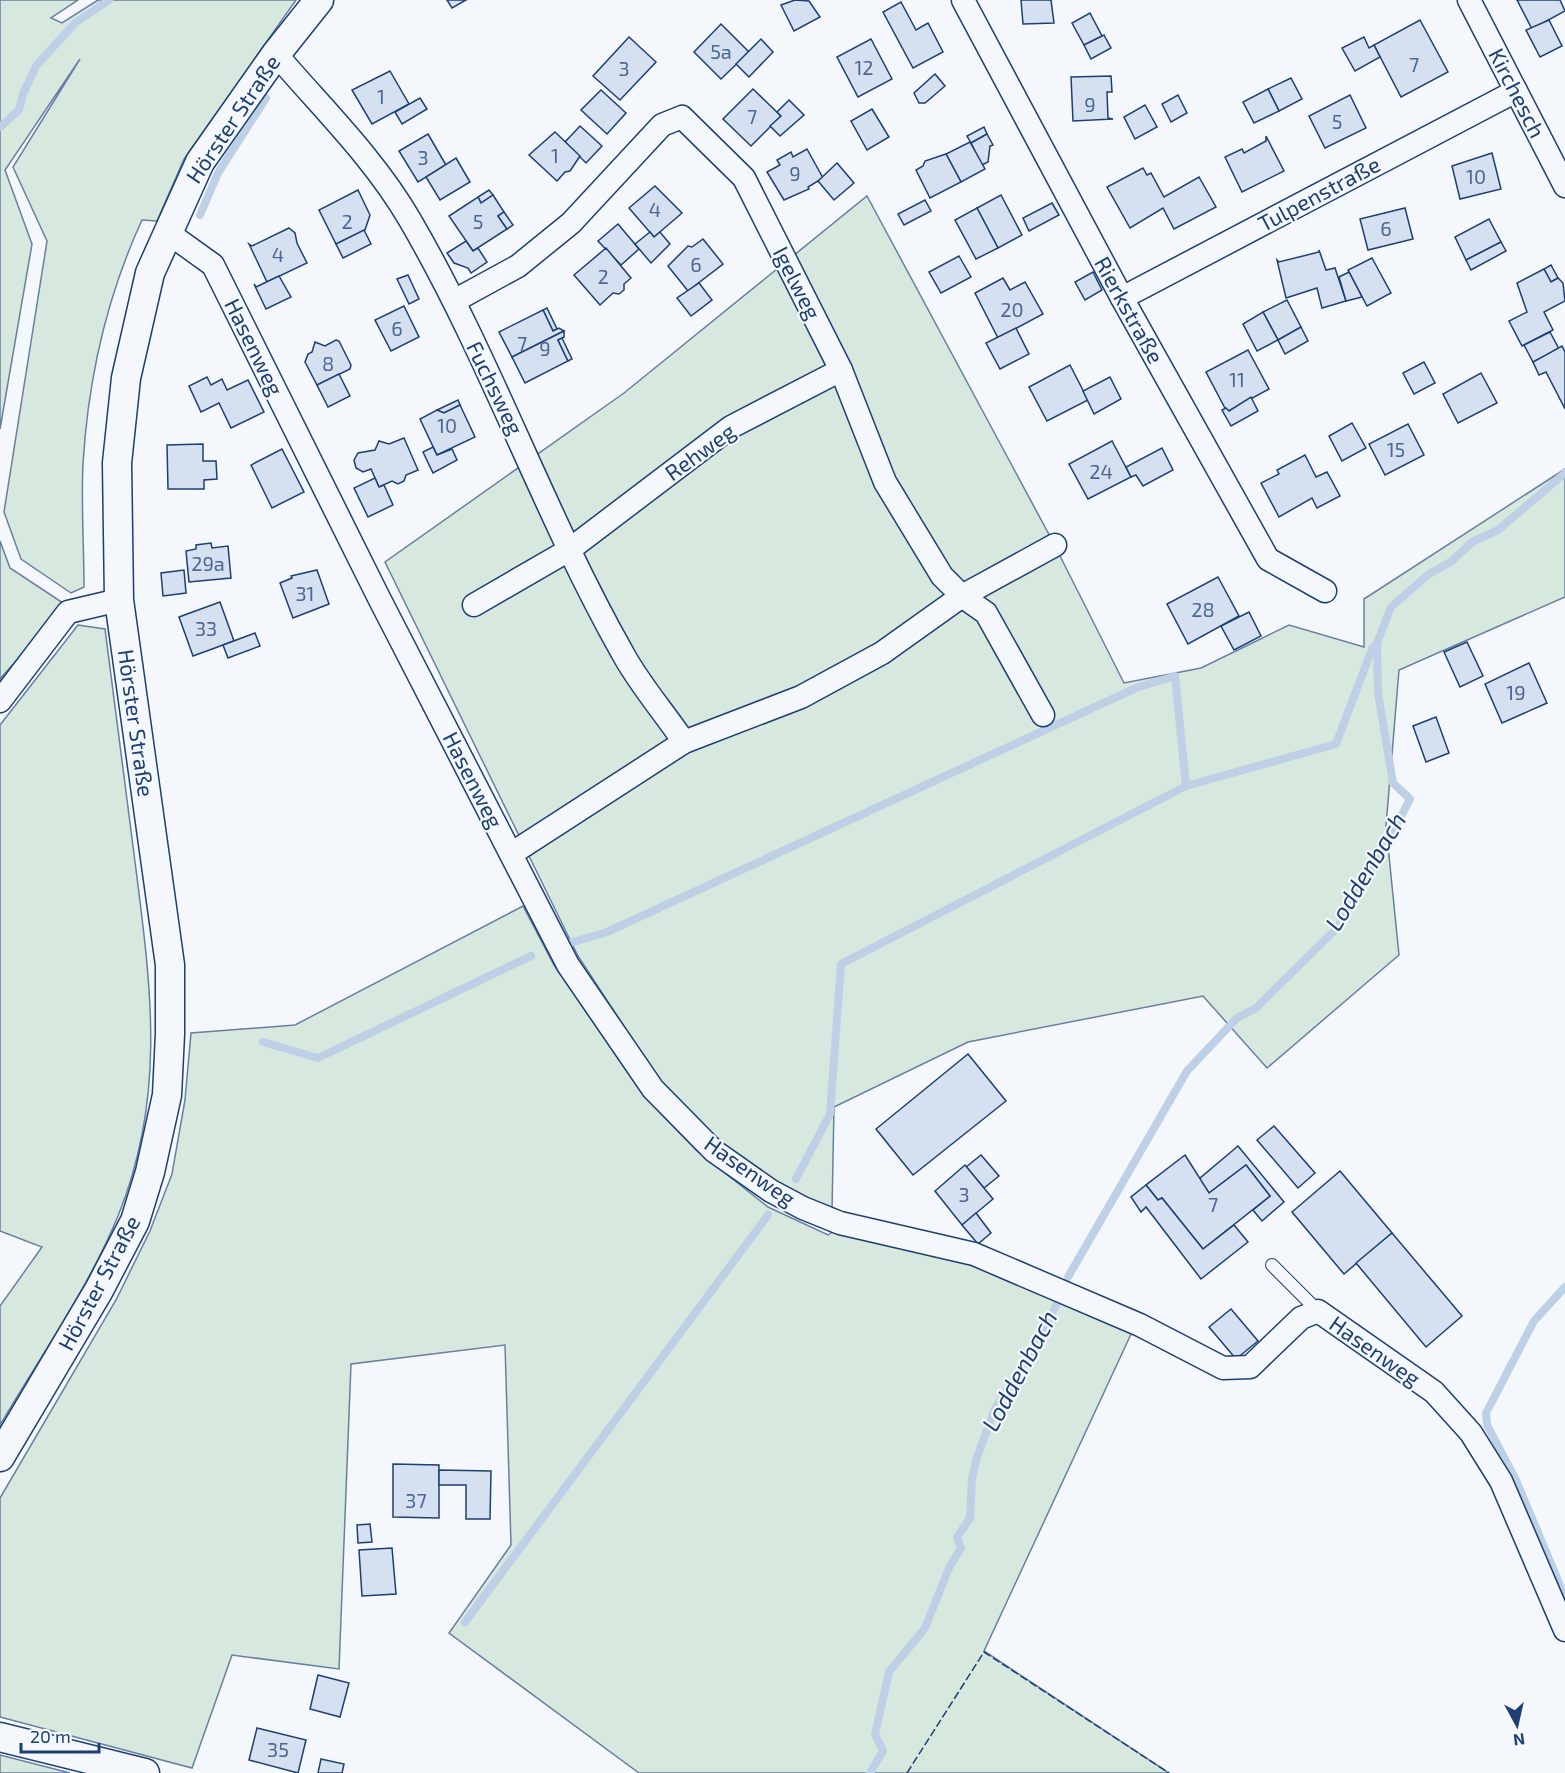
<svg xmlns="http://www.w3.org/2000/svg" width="1565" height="1773" font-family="'Exo 2',sans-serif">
  <rect width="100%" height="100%" fill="#f4f7fb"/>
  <!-- green -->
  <g fill="#d7e8df" stroke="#687fa3" stroke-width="1.5">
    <path d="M0,0H78L51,18L62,23L98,0H296L184,159L157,221L142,220C107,296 88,380 83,464C81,504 84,546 84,587L71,593L21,559L4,512L47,241L13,167L80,59L5,170L32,244L0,429Z"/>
    <path d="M867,196L1052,540L1124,683L1201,668L1289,625L1364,647V599L1565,469V597L1399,670L1386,826L1399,955L1267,1068L1203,996L968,1042L834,1107L832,1211L773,1183L717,1140L659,1080L578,956L385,562L624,393Z"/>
    <path d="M0,541L10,568L66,605L0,679Z"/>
    <path d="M78,625L105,629C114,704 124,779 134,854C150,981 168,1093 118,1216C88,1289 40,1357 0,1425V1306L42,1247L0,1231V725Z"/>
    <path d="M523,906L554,965L643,1095L696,1150L768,1207L828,1235L835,1230L970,1261L1132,1332L984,1651L1169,1773H639L449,1633L511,1545L505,1345L351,1364L339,1669L232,1655L192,1768L0,1717V1498L116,1300L150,1231L172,1174L185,1100L191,1033L295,1025Z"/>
    <path d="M0,1755L70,1773H0Z"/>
  </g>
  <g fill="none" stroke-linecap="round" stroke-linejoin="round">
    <!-- stream -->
    <g stroke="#bed0e5" stroke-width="8">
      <path d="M0,127L19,110L23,94L36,66L75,23L109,0"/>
      <path d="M200,215L218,173L266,98"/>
      <path d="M570,943L607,932L1136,688L1175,676L1186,786"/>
      <path d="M263,1042L318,1058L531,956"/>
      <path d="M796,1179L830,1114L841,964L1186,786L1336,744L1372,649L1377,643"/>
      <path d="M1068,1277L1187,1071L1237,1018L1256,1008L1338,927L1352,898L1384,849L1410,799L1393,783L1378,693L1377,643L1391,607L1429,574L1452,561L1472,542L1498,530L1565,473"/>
      <path d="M1565,1287L1534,1321L1486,1413L1487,1425L1515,1478L1565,1597"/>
      <path d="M465,1622L768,1215"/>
      <path d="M870,1773L883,1751L875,1734L889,1672L925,1628L949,1568L961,1548L957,1537L970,1518L972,1479L977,1457L995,1409L1039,1339L1060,1297"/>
    </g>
  </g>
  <!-- building -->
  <g fill="#d5e0f0" stroke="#1d3f73" stroke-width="1.5">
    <path d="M447,0H466L452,8Z"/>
    <path d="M795,0L809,1L820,17L794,31L781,5Z"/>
    <path d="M1021,0H1051L1054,23L1023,24Z"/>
    <path d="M1517,0H1560L1565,11L1532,29Z"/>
    <path d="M901,2L916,30L928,23L943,52L913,68L883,12Z"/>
    <path d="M1090,13L1102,36L1084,45L1072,23Z"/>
    <path d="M1420,20L1448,72L1401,97L1374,45Z"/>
    <path d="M1549,20L1562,46L1540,57L1526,30Z"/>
    <path d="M721,24L749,52L721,79L694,52Z"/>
    <path d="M1104,35L1111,48L1091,59L1084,45Z"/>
    <path d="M629,37L656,62L620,100L593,76Z"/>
    <path d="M1364,37L1369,48L1374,45L1380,57L1355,71L1342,48Z"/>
    <path d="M761,39L773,52L749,77L736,64Z"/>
    <path d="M871,39L892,79L858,97L837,57Z"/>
    <path d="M390,71L409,104L372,124L352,90Z"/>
    <path d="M935,74L945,86L925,103H919L914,93Z"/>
    <path d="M1111,76L1112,92H1107L1108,118L1113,119L1073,121L1071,77Z"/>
    <path d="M1291,78L1302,99L1279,111L1268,89Z"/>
    <path d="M753,89L781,116L751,146L723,119Z"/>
    <path d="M1268,89L1279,111L1254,123L1243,102Z"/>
    <path d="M601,90L626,113L607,134L581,110Z"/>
    <path d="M1178,95L1187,113L1171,122L1162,104Z"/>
    <path d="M1350,95L1366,128L1325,148L1309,116Z"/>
    <path d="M420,98L427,109L402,124L395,112Z"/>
    <path d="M789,100L804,115L780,136L770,126L781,116L777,112Z"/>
    <path d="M1145,105L1157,127L1135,139L1124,117Z"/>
    <path d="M872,109L889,137L867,150L851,121Z"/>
    <path d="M580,126L602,146L586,163L565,142Z"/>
    <path d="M984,127L987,134L971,143L967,136Z"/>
    <path d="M555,132L580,156L570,171L565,172L557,181L529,155Z"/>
    <path d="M428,134L446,165L418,182L399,151Z"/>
    <path d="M987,134L993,145L990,146L988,162L982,165L971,143Z"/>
    <path d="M1266,136L1284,171L1242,192L1225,157L1242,149L1244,153L1266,141Z"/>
    <path d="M970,142L985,169L961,182L946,154Z"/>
    <path d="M807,149L823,178L808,187L809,189L784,200L767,172L780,165L777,160L791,152L793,157Z"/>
    <path d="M1492,153L1501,189L1460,199L1452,166Z"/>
    <path d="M946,154L961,182L930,198L916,170L923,166L925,161Z"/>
    <path d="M456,158L470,182L440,200L426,177Z"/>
    <path d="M837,163L854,183L834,200L818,181Z"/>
    <path d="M1143,168L1147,175L1151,173L1164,197L1199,177L1216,207L1174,229L1163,208L1130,228L1107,187Z"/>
    <path d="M655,186L682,213L654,237L629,208Z"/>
    <path d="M358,190L370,215L365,230L336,244L319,210Z"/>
    <path d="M489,190L493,195L481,203L478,197Z"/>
    <path d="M493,195L504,212L498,216L507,229L473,251L449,216L478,197L481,203Z"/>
    <path d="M1001,195L1022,235L998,248L977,208Z"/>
    <path d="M925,200L931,211L904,225L898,214Z"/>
    <path d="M1052,203L1059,215L1029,231L1023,218Z"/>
    <path d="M977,208L998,248L976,259L955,220Z"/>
    <path d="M1405,208L1413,239L1368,250L1360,219Z"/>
    <path d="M504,212L513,225L507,229L498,216Z"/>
    <path d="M1489,219L1501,242L1466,260L1455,237Z"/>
    <path d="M618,224L639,249L621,265L598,241Z"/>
    <path d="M289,228L295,233L297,243L307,263L267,282L249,244L252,246Z"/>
    <path d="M364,230L371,244L343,258L336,244Z"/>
    <path d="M650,232L654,237L660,232L670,244L651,263L635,244Z"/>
    <path d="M703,239L723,264L688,291L668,266L688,246L692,247Z"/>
    <path d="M466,241L473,251L478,248L487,262L471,273L468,268L454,263L447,253Z"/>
    <path d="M1501,242L1506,251L1471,270L1466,260Z"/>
    <path d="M606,248L631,278L624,284V290L619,294L613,293L600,305L574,275Z"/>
    <path d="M1319,250L1326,270L1335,268L1346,301L1322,308L1317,288L1286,298L1277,260L1279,262L1319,252Z"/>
    <path d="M959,256L971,277L941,293L929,272Z"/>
    <path d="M1372,258L1391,293L1367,306L1348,270Z"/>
    <path d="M1551,265L1558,278L1551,282L1544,269Z"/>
    <path d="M1544,269L1551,282L1558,278L1563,283L1565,301L1544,312L1553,330L1522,346L1509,321L1527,312L1517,283Z"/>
    <path d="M1093,272L1102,290L1085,300L1075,282Z"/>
    <path d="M1349,272L1362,297L1346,301L1339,277Z"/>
    <path d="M408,275L419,299L409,304L397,279Z"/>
    <path d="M279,276L291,297L266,309L254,284L256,287Z"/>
    <path d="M1003,278L1010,290L1025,282L1043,314L998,338L975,293Z"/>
    <path d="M699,283L712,300L691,316L677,298Z"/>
    <path d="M1287,300L1301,327L1278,340L1263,312Z"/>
    <path d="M404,306L419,337L391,351L375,320Z"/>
    <path d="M547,308L557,329L553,331L543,310Z"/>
    <path d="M543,310L553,331L559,328L564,331L512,357L499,332Z"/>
    <path d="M1263,312L1278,340L1257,351L1243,324Z"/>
    <path d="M1301,327L1308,341L1285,354L1278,340Z"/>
    <path d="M1016,328L1029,354L1000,369L986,343Z"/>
    <path d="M564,331V337L558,340L568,361L525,383L512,357Z"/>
    <path d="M1550,332L1559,349L1533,362L1524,345Z"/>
    <path d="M562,338L572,359L568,361L558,340Z"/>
    <path d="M336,340L339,341L351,365L350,369L317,385L305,362L308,354L312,352L315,342L325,346Z"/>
    <path d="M1562,346L1565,352V409L1546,372L1539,375L1533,362Z"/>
    <path d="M1248,350L1269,389L1227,412L1206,372Z"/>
    <path d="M1424,362L1435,383L1414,394L1403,373Z"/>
    <path d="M1070,365L1088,400L1047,421L1029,387Z"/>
    <path d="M1481,373L1497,403L1458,423L1443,394Z"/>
    <path d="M339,374L350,396L328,407L317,385Z"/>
    <path d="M207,377L211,385L222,379L227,390L248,380L264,412L231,428L219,403L201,412L189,386Z"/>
    <path d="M1110,377L1121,399L1094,414L1083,391Z"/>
    <path d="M1251,397L1258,411L1231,426L1222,410L1226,408L1229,411Z"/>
    <path d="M458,400L460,405L444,413L437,410Z"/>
    <path d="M460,405L475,437L437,455L420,419L437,410L444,413Z"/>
    <path d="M1352,423L1366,448L1342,461L1329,436Z"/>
    <path d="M1408,424L1424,455L1385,475L1369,444Z"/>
    <path d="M404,438L418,470L406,475L404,481L398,484L392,481L379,487L371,469L363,472L356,468L354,460L358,453L375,450L379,441L389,444Z"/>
    <path d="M1112,441L1131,477L1088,499L1069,464Z"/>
    <path d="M203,444V461H216L217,479L204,480V489H168L167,445Z"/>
    <path d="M433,447L437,455L452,449L457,460L433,473L423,452Z"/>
    <path d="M1162,448L1173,470L1143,486L1136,475L1131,477L1126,467Z"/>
    <path d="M282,449L304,492L272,508L251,465Z"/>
    <path d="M1305,455L1316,477L1327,472L1340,496L1317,508L1312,498L1279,517L1261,483L1279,474L1277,470Z"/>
    <path d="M375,478L379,487L384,485L393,505L368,517L354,488Z"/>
    <path d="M211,543L212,548L228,546L231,578L189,582L186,551L196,549V545Z"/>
    <path d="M184,570L186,593L163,596L161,573Z"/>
    <path d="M317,570L329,604L293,618L280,583L292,578L291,576Z"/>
    <path d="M1218,577L1239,616L1188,644L1167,604Z"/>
    <path d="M220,602L234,641L193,656L179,617Z"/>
    <path d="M1249,612L1261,636L1234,650L1221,626Z"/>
    <path d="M255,633L260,646L228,658L223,645Z"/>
    <path d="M1467,642L1483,676L1460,687L1444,652Z"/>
    <path d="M1529,663L1547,703L1502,723L1485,684Z"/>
    <path d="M1436,717L1449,753L1426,762L1413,726Z"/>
    <path d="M968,1054L1006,1101L913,1175L876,1129Z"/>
    <path d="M1274,1126L1315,1173L1298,1188L1257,1140Z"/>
    <path d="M1238,1146L1284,1202L1262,1221L1253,1210L1270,1196L1246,1165L1209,1193L1199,1179Z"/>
    <path d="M981,1155L999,1176L984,1188L966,1167Z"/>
    <path d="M1185,1155L1209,1193L1246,1165L1270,1196L1203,1249L1162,1198L1158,1200L1146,1185Z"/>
    <path d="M965,1165L993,1199L962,1225L935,1191Z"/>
    <path d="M1340,1171L1392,1233L1344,1274L1292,1212Z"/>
    <path d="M1146,1185L1158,1200L1162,1198L1203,1249L1234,1225L1248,1242L1201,1279L1146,1207L1141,1212L1131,1197Z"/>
    <path d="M976,1213L991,1233L978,1244L962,1225Z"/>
    <path d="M1392,1233L1462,1316L1426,1347L1356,1263Z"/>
    <path d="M1231,1309L1258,1341L1236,1359L1209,1327Z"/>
    <path d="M393,1464L439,1465V1518L393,1517Z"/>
    <path d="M439,1470L491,1471L490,1519H466V1485H439Z"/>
    <path d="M370,1524L372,1542L358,1543L357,1525Z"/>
    <path d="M392,1548L396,1594L362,1596L359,1550Z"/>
    <path d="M318,1675L349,1683L340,1717L310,1709Z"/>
    <path d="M257,1728L306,1740L298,1773L249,1760Z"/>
    <path d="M321,1759L344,1764L342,1773H318Z"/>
  </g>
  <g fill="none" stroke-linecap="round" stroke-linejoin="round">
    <!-- service casing -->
    <g stroke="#1d3f73" stroke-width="14">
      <path id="service" d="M1272,1265L1318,1311"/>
    </g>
    <!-- minor casing -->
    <g stroke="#1d3f73" stroke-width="25">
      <g id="minor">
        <path d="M963,0L1122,298L1268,559L1325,591"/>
        <path d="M1469,0L1565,186"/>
        <path d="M276,54C322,108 374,158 410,220C491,359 543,512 622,652C639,684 664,712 684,742"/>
        <path d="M167,232L213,265L379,598L568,965L653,1089L714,1151L771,1191L803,1208L840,1223L974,1254L1140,1325L1223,1368L1250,1367L1301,1318L1318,1311L1434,1392L1471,1433L1501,1481L1565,1630"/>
        <path d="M1122,298L1516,91"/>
        <path d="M454,301L518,266L571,223L662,125L682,117L744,178L841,370L885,482L942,576L962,596L986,613L1043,715"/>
        <path d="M474,605L569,550L731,427L841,370"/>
        <path d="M0,701L68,612L119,600"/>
        <path d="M511,854L684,742L801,697L882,653L962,596L1055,545"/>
      </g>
    </g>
    <!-- tertiary casing -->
    <g stroke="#1d3f73" stroke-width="31">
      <g id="tertiary">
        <path d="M0,1457L99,1290L135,1221L150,1172L167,1095L170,1034V965L119,600L117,463L126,378L150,273L200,162L276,54L319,0"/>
        <path d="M0,1737L145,1773"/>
      </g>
    </g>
    <!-- service -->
    <use href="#service" stroke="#f4f7fb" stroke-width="12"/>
    <!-- minor -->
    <use href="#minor" stroke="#f4f7fb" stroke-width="22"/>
    <!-- tertiary -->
    <use href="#tertiary" stroke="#f4f7fb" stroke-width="28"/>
    <!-- fence -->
    <path stroke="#1d3f73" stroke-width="1.5" stroke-dasharray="8 3" stroke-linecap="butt" d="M907,1773L984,1652L1169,1773"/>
  </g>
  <g text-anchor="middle" stroke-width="4.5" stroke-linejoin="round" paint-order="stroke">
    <!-- number labels -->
    <g font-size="20" fill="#4b6792">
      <text x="721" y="59">5a</text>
      <text x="1414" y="72">7</text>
      <text x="864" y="75">12</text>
      <text x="624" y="76">3</text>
      <text x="381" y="104">1</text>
      <text x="1090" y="112">9</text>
      <text x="752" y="124">7</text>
      <text x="1337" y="129">5</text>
      <text x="555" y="163">1</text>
      <text x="423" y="165">3</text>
      <text x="795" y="181">9</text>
      <text x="1476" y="184">10</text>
      <text x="655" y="217">4</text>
      <text x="347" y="229">2</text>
      <text x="478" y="229">5</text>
      <text x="1386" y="236">6</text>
      <text x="278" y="262">4</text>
      <text x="696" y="272">6</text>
      <text x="603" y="284">2</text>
      <text x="1012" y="317">20</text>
      <text x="397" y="336">6</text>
      <text x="522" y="351">7</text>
      <text x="545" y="356">9</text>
      <text x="328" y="371">8</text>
      <text x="1237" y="387">11</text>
      <text x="447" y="433">10</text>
      <text x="1396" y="457">15</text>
      <text x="1101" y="479">24</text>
      <text x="208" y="571">29a</text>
      <text x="305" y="601">31</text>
      <text x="1203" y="617">28</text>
      <text x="206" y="636">33</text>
      <text x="1516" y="700">19</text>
      <text x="964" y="1202">3</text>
      <text x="1213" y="1212">7</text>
      <text x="416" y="1508">37</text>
      <text x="278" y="1757">35</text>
    </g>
    <!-- street labels -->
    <g font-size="22" fill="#1d3f73" stroke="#f4f7fb">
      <text transform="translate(1517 93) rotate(63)" y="8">Kirchesch</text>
      <text transform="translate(233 119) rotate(-56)" y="8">Hörster Straße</text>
      <text transform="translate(1319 194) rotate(-28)" y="8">Tulpenstraße</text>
      <text transform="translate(797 283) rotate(63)" y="8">Igelweg</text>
      <text transform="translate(1129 310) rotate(61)" y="8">Rierkstraße</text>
      <text transform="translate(254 347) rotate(64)" y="8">Hasenweg</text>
      <text transform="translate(495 388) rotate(64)" y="8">Fuchsweg</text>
      <text transform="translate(700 452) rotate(-36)" y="8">Rehweg</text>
      <text transform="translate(136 723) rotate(82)" y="8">Hörster Straße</text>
      <text transform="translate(473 780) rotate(63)" y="8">Hasenweg</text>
      <text transform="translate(750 1171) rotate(35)" y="8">Hasenweg</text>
      <text transform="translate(99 1283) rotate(-62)" y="8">Hörster Straße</text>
      <text transform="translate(1375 1351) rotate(35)" y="8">Hasenweg</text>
    </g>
    <!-- water labels -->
    <g font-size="24" font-style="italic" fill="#1d3f73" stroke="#f4f7fb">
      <text transform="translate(1366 872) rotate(-59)" y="8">Loddenbach</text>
      <text transform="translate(1020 1371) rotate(-62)" y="8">Loddenbach</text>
    </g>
  </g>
  <!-- north arrow -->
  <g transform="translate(1517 1725) rotate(172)" stroke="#f4f7fb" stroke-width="4.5" paint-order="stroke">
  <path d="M0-4.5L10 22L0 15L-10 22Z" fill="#1d3f73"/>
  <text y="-9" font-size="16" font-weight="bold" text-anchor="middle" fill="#1d3f73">N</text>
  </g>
  <!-- scale -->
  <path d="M21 1743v9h78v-9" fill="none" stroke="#1d3f73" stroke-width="3"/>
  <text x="30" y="1743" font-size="18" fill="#1d3f73" stroke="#f4f7fb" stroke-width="4.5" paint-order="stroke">20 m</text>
</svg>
